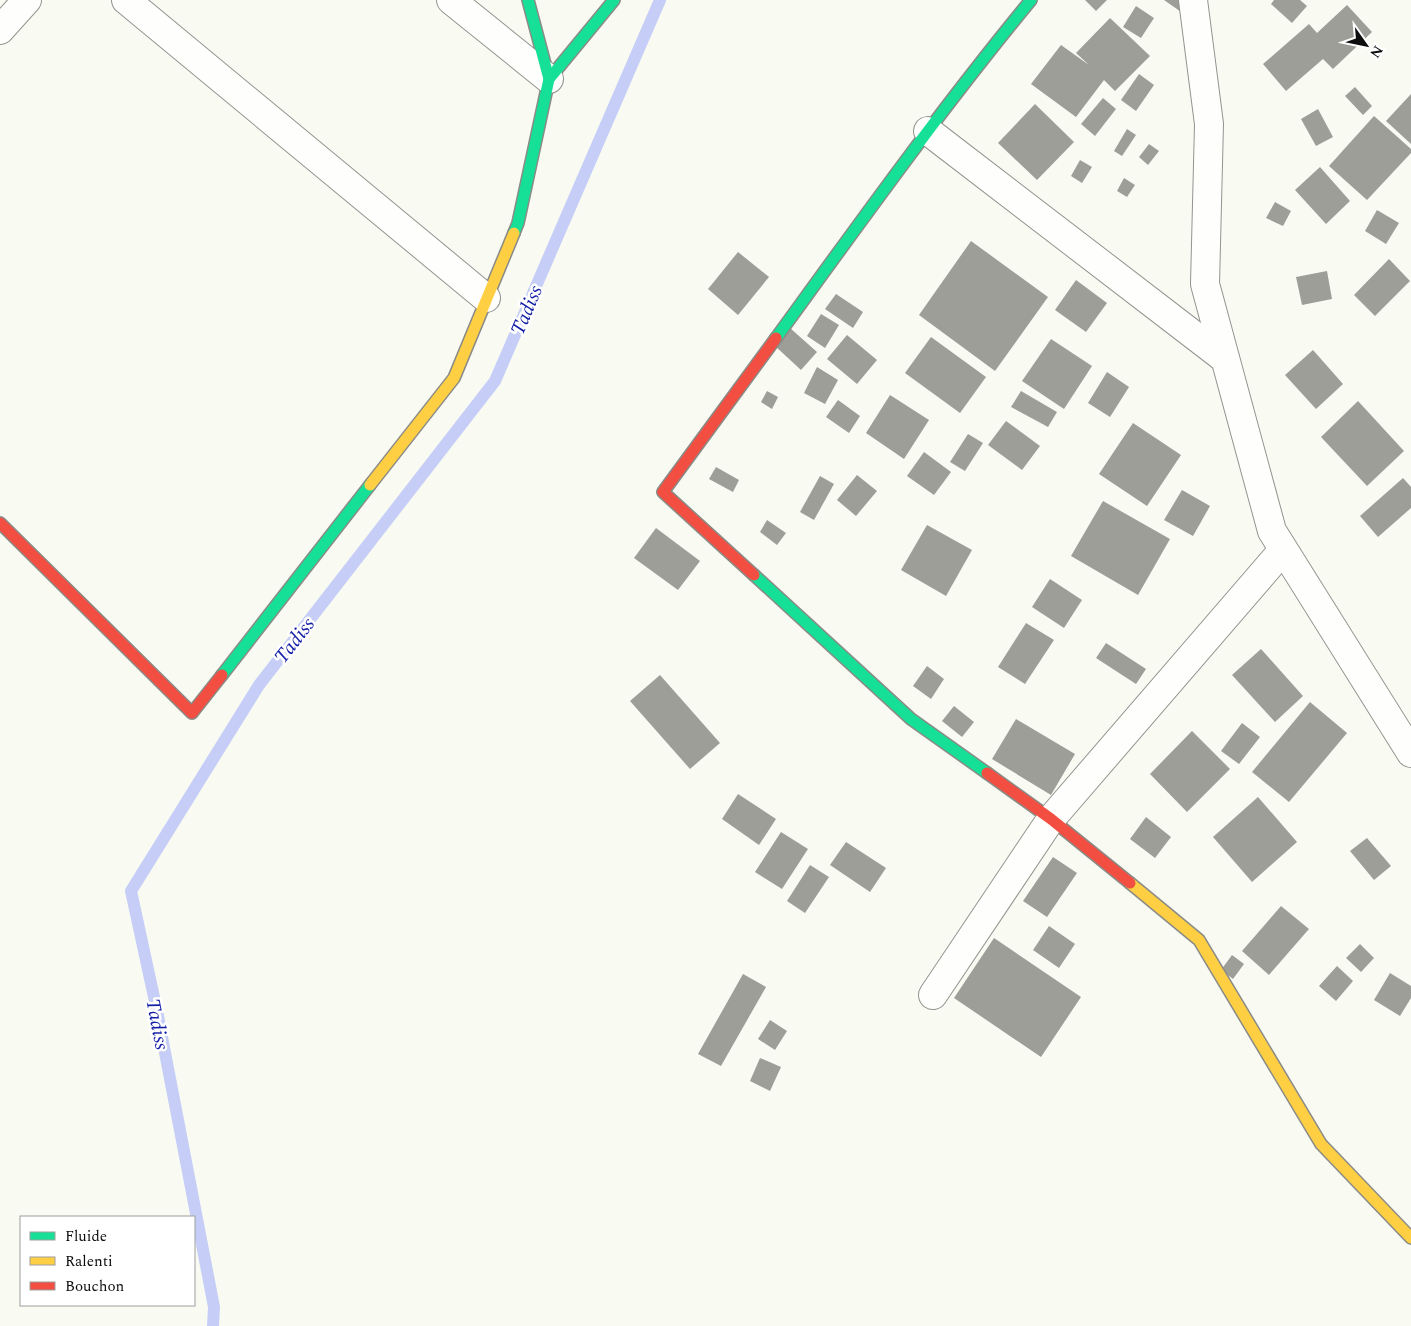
<svg xmlns="http://www.w3.org/2000/svg" width="1411" height="1326" font-family="Spectral,serif">
  <rect width="100%" height="100%" fill="#f9fbf2"/>
  <g fill="none" stroke-linecap="round" stroke-linejoin="round">
    <!-- stream -->
    <path stroke="#c6cef7" stroke-width="12" d="M213,1326L214,1307L157,1011L131,891L259,685L495,381L660,0"/>
  </g>
  <!-- building -->
  <g fill="#9d9e98">
    <path d="M1085,0H1107L1096,11Z"/>
    <path d="M1164,0H1193L1184,14Z"/>
    <path d="M1274,0H1300L1307,6L1292,23L1271,4Z"/>
    <path d="M1347,5L1372,32L1333,69L1323,59L1286,91L1263,64L1309,24L1317,33Z"/>
    <path d="M1136,6L1154,18L1141,38L1123,27Z"/>
    <path d="M1110,18L1150,56L1115,91L1104,80L1076,117L1031,84L1061,45L1089,65L1076,53Z"/>
    <path d="M1139,74L1154,85L1136,111L1121,100Z"/>
    <path d="M1355,87L1372,106L1363,115L1345,96Z"/>
    <path d="M1411,94V144L1386,121Z"/>
    <path d="M1103,98L1116,109L1095,136L1081,124Z"/>
    <path d="M1035,104L1074,142L1037,180L998,143Z"/>
    <path d="M1318,109L1333,137L1316,146L1301,119Z"/>
    <path d="M1374,116L1411,149V153L1367,200L1329,166Z"/>
    <path d="M1127,129L1136,135L1122,156L1114,151Z"/>
    <path d="M1149,144L1159,151L1148,165L1139,157Z"/>
    <path d="M1080,160L1092,167L1082,183L1071,176Z"/>
    <path d="M1320,167L1350,201L1326,224L1295,190Z"/>
    <path d="M1124,178L1135,185L1127,197L1117,191Z"/>
    <path d="M1275,202L1291,211L1283,226L1266,218Z"/>
    <path d="M1377,210L1399,223L1386,244L1365,231Z"/>
    <path d="M971,241L1048,297L995,371L919,315Z"/>
    <path d="M738,252L769,277L738,315L708,289Z"/>
    <path d="M1389,259L1410,281L1375,316L1354,295Z"/>
    <path d="M1327,271L1332,299L1302,305L1296,277Z"/>
    <path d="M1076,280L1107,303L1086,332L1055,310Z"/>
    <path d="M836,294L863,312L853,328L825,309Z"/>
    <path d="M821,314L839,325L825,348L807,336Z"/>
    <path d="M790,328L817,352L801,370L774,345Z"/>
    <path d="M847,335L877,360L857,384L827,359Z"/>
    <path d="M931,337L986,377L960,413L905,373Z"/>
    <path d="M1051,339L1092,366L1064,409L1022,381Z"/>
    <path d="M1313,350L1343,384L1316,409L1285,375Z"/>
    <path d="M817,367L838,380L825,404L804,393Z"/>
    <path d="M1107,372L1129,387L1110,417L1088,403Z"/>
    <path d="M767,391L778,397L772,409L761,402Z"/>
    <path d="M1021,391L1057,412L1048,427L1011,407Z"/>
    <path d="M890,395L929,420L904,459L866,433Z"/>
    <path d="M838,400L860,416L849,433L826,417Z"/>
    <path d="M1358,401L1404,451L1367,486L1321,437Z"/>
    <path d="M1006,421L1040,446L1022,470L988,445Z"/>
    <path d="M1133,423L1181,455L1147,506L1099,474Z"/>
    <path d="M968,434L983,443L965,471L950,462Z"/>
    <path d="M924,452L951,472L934,495L907,476Z"/>
    <path d="M716,467L739,480L733,492L709,479Z"/>
    <path d="M857,475L877,491L856,516L837,500Z"/>
    <path d="M820,476L834,484L814,520L800,512Z"/>
    <path d="M1403,478L1411,487V508L1378,537L1360,516Z"/>
    <path d="M1182,490L1210,506L1193,536L1164,520Z"/>
    <path d="M1103,501L1170,539L1138,595L1071,556Z"/>
    <path d="M767,520L786,533L777,545L760,532Z"/>
    <path d="M927,525L972,550L946,596L901,570Z"/>
    <path d="M656,528L700,561L678,590L634,558Z"/>
    <path d="M1050,579L1082,600L1064,628L1032,607Z"/>
    <path d="M1026,623L1054,640L1025,684L998,667Z"/>
    <path d="M1106,643L1146,669L1136,684L1096,658Z"/>
    <path d="M1261,649L1303,696L1275,722L1232,675Z"/>
    <path d="M927,666L944,679L931,699L913,686Z"/>
    <path d="M660,675L720,743L690,769L630,701Z"/>
    <path d="M1310,702L1347,733L1289,802L1252,772Z"/>
    <path d="M954,706L974,722L962,737L942,721Z"/>
    <path d="M1016,719L1075,754L1051,795L992,759Z"/>
    <path d="M1242,723L1260,737L1239,764L1221,751Z"/>
    <path d="M1192,731L1230,769L1187,812L1150,774Z"/>
    <path d="M738,794L776,819L759,845L722,819Z"/>
    <path d="M1258,797L1297,842L1252,882L1213,837Z"/>
    <path d="M1146,817L1171,837L1155,858L1130,839Z"/>
    <path d="M781,832L808,849L782,889L755,872Z"/>
    <path d="M1367,838L1391,866L1374,880L1350,851Z"/>
    <path d="M846,842L886,868L870,892L830,865Z"/>
    <path d="M1053,857L1077,873L1047,917L1023,901Z"/>
    <path d="M810,865L829,877L805,913L787,901Z"/>
    <path d="M1281,906L1309,929L1269,975L1242,951Z"/>
    <path d="M1049,926L1075,944L1059,968L1033,950Z"/>
    <path d="M994,938L1081,997L1041,1057L954,998Z"/>
    <path d="M1360,944L1374,958L1361,972L1346,958Z"/>
    <path d="M1232,955L1244,964L1233,979L1221,970Z"/>
    <path d="M1337,966L1353,981L1336,1001L1319,986Z"/>
    <path d="M1390,973L1411,986V998L1400,1016L1374,1000Z"/>
    <path d="M743,974L766,987L721,1066L698,1054Z"/>
    <path d="M770,1020L787,1031L775,1050L758,1039Z"/>
    <path d="M760,1058L781,1067L770,1091L750,1081Z"/>
  </g>
  <g fill="none" stroke-linecap="round" stroke-linejoin="round">
    <!-- street casing -->
    <g stroke="#939490" stroke-width="30">
      <g id="street">
        <path d="M126,0L486,298"/>
        <path d="M451,0L549,79"/>
        <path d="M1193,0L1209,124L1205,284L1272,531L1411,753"/>
        <path d="M0,30L27,0"/>
        <path d="M928,131L1225,359"/>
        <path d="M933,995L1051,819L1283,550"/>
      </g>
    </g>
    <!-- fast casing -->
    <g stroke="#8a8b87" stroke-width="14">
      <g id="fast">
        <path d="M528,0L549,79"/>
        <path d="M514,233L518,223L549,79L614,0"/>
        <path d="M776,338C859,224 941,109 1031,0"/>
        <path d="M754,575L911,719L987,773"/>
        <path d="M222,675L370,485"/>
      </g>
    </g>
    <!-- slow casing -->
    <g stroke="#8a8b87" stroke-width="14">
      <g id="slow">
        <path d="M370,485L454,378L514,233"/>
        <path d="M1130,883L1199,940L1321,1144L1411,1238"/>
      </g>
    </g>
    <!-- jam casing -->
    <g stroke="#8a8b87" stroke-width="14">
      <g id="jam">
        <path d="M0,523L192,713L222,675"/>
        <path d="M754,575L663,492L776,338"/>
        <path d="M987,773L1051,819L1130,883"/>
      </g>
    </g>
    <!-- street -->
    <use href="#street" stroke="#fefefd" stroke-width="28"/>
    <!-- fast -->
    <use href="#fast" stroke="#16e098" stroke-width="11"/>
    <!-- slow -->
    <use href="#slow" stroke="#ffcf43" stroke-width="11"/>
    <!-- jam -->
    <use href="#jam" stroke="#f24e42" stroke-width="11"/>
  </g>
  <g text-anchor="middle" stroke-width="5" stroke-linejoin="round" paint-order="stroke">
    <!-- water labels -->
    <g font-size="20" font-style="italic" fill="#111ea5" stroke="#fff">
      <text transform="translate(526 310) rotate(-67)" y="7">Tadiss</text>
      <text transform="translate(294 640) rotate(-52)" y="7">Tadiss</text>
      <text transform="translate(158 1024) rotate(79)" y="7">Tadiss</text>
    </g>
  </g>
  <!-- legend -->
  <rect x="20" y="1216" width="175" height="90" fill="#ffffff" stroke="#9e9e9e"/>
  <rect x="30" y="1232" width="25" height="8" fill="#16e098" stroke="#9e9e9e"/>
  <text x="65" y="1241" font-size="15" fill="#0d0d0d">Fluide</text>
  <rect x="30" y="1257" width="25" height="8" fill="#ffcf43" stroke="#9e9e9e"/>
  <text x="65" y="1266" font-size="15" fill="#0d0d0d">Ralenti</text>
  <rect x="30" y="1282" width="25" height="8" fill="#f24e42" stroke="#9e9e9e"/>
  <text x="65" y="1291" font-size="15" fill="#0d0d0d">Bouchon</text>
  <!-- north arrow -->
  <g transform="translate(1366 45) rotate(123)" stroke="#ffffff" stroke-width="4" paint-order="stroke">
  <path d="M0-4L9 19L0 12L-9 19Z" fill="#0d0d0d"/>
  <text y="-8" font-size="14" font-weight="bold" text-anchor="middle" fill="#0d0d0d">N</text>
  </g>
</svg>
